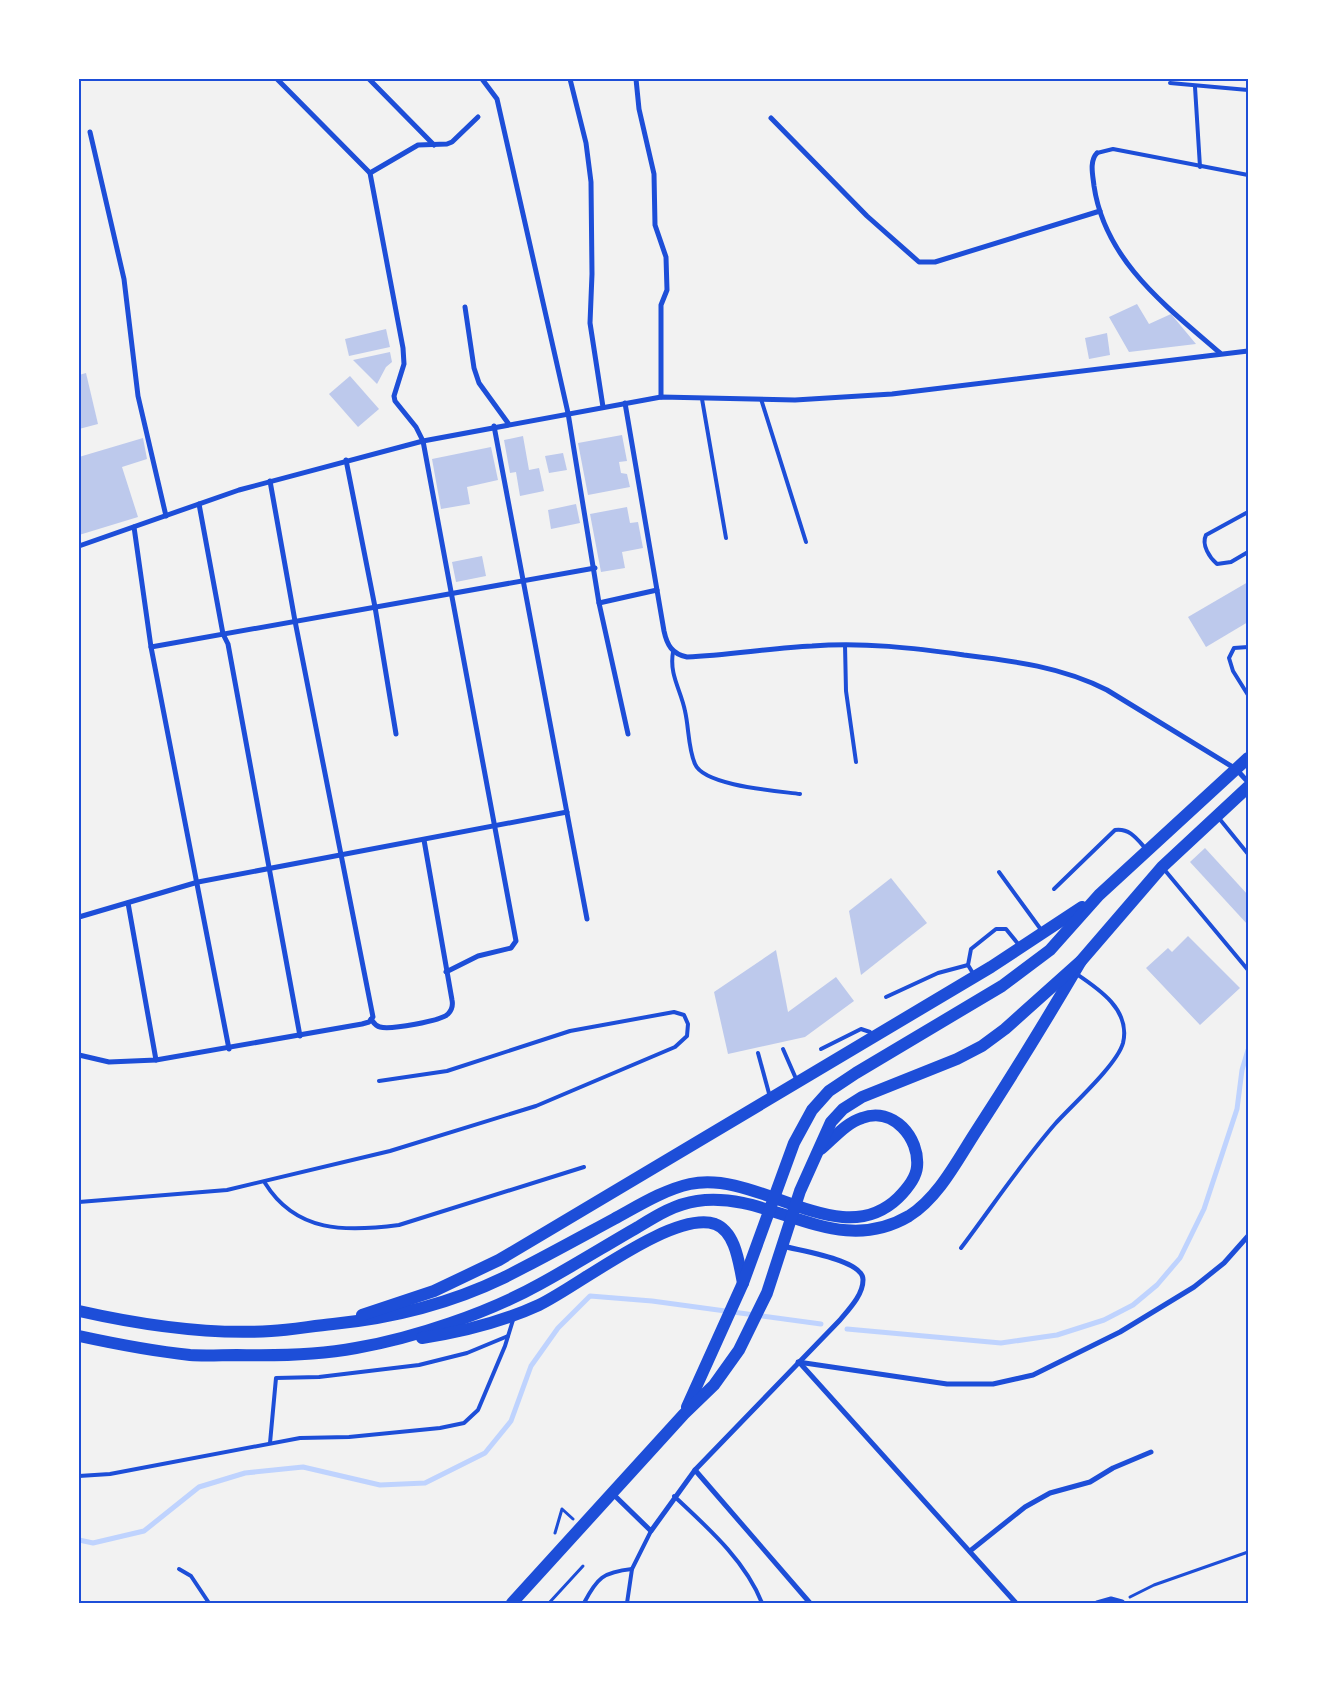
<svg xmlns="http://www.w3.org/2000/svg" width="1327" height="1682" font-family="'Titillium Web',sans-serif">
  <rect width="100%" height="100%" fill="#f2f2f2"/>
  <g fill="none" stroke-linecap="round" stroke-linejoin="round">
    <!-- stream -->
    <g stroke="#bfd3fe" stroke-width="5">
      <path d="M847,1329L1001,1343L1057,1335L1104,1320L1133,1305L1157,1285L1180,1258L1204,1209L1237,1109L1242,1070L1248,1050"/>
      <path d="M79,1540L93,1543L144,1531L199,1487L245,1473L303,1467L380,1485L425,1483L485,1453L511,1421L531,1366L558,1328L590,1296L652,1301L821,1324"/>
    </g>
  </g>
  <!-- building -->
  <g fill="#bdc9ec">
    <path d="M1137,304L1149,324L1171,314L1196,344L1129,352L1109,317Z"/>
    <path d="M386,329L390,347L349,356L345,339Z"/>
    <path d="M1107,333L1110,355L1089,359L1085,338Z"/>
    <path d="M390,352L392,362L386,367L377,384L353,360Z"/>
    <path d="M86,373L98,424L79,429V375Z"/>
    <path d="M350,376L379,409L358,427L329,394Z"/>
    <path d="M622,435L627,461L619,462L621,473L627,474L630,487L588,495L578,443Z"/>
    <path d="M523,436L529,470L539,468L544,491L520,496L516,472L510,473L504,440Z"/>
    <path d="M143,438L147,459L122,467L138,517L79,535V457Z"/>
    <path d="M491,447L498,480L467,487L470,504L441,509L432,459Z"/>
    <path d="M563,453L567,470L549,473L545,456Z"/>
    <path d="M576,504L580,523L551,529L548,510Z"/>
    <path d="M627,507L630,523L638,522L643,548L622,552L625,568L601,572L590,514Z"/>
    <path d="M482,556L486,576L456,582L452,562Z"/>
    <path d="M1248,582V622L1206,647L1188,617Z"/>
    <path d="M1205,848L1248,895V925L1190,862Z"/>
    <path d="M891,878L927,923L861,975L849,911Z"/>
    <path d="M1188,936L1240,988L1200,1025L1146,968L1168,948L1172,952Z"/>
    <path d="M776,950L788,1012L836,977L854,1001L805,1037L728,1054L714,992Z"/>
  </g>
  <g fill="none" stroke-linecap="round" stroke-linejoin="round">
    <!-- path -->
    <g stroke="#1d4ed8" stroke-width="3">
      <path d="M555,1533L562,1509L573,1519"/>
      <path d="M1130,1597L1154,1585L1248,1552"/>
      <path d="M549,1603L583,1566"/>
    </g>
    <!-- service -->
    <g stroke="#1d4ed8" stroke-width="4">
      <path d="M1170,83L1248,90"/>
      <path d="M1195,87L1200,167"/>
      <path d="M1097,153L1113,149L1248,175"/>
      <path d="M702,399L726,538"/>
      <path d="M761,399L806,542"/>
      <path d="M1248,512L1206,535C1201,545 1210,558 1217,564L1231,562L1248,552"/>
      <path d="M845,645L846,691L856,762"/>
      <path d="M1248,647L1234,648L1229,658L1233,671L1248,695"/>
      <path d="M673,652C669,675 681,690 685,711C689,728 688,748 695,764C704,786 778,791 800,794"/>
      <path d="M1218,817L1248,854"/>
      <path d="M1163,868L1248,970"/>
      <path d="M999,872L1042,931"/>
      <path d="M1054,889L1115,830C1130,828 1137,839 1146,849"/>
      <path d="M974,975L968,965L971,949L996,929H1006L1019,945"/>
      <path d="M886,997L938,973L968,965"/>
      <path d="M783,1049L797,1081"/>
      <path d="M821,1049L861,1029L870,1032L872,1037"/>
      <path d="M758,1053L770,1097"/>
      <path d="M265,1183C296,1233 346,1232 399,1225L584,1167"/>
      <path d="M79,1202L227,1190L390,1151L536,1106L675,1047L687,1036L688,1024L684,1015L674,1012L570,1031L447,1071L379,1081"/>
      <path d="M961,1248C992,1207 1021,1163 1055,1124C1071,1106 1117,1065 1123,1043C1131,1010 1099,989 1075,973"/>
      <path d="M270,1443L276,1378L319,1377L419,1365L467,1353L508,1336"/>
      <path d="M79,1476L110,1474L300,1438L349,1437L440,1428L464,1423L478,1410L505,1346L513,1320"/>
      <path d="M674,1496C707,1527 745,1560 762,1603"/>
      <path d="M179,1569L191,1576L209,1603"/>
      <path d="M584,1603C597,1578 603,1572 632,1569"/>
      <path d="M627,1603L632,1569L651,1531"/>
    </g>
    <!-- minor -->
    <g stroke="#1d4ed8" stroke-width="5">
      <path d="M277,79L370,173L403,348L404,364L394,396L395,401L416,427L423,441L516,941L511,948L478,956L446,972"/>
      <path d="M369,79L434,145"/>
      <path d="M482,79L497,99L568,413L599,603L628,734"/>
      <path d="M570,79L586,143L591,182L592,274L590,323L603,407"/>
      <path d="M636,79L639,109L654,174L655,225L666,257L667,290L661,305V397"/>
      <path d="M771,118L867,216L919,262H935L1100,211"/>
      <path d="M90,132L124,279L138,396L166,516"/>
      <path d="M1097,153C1089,161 1093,176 1094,186C1105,261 1166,306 1220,353"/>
      <path d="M370,173L418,145L447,144L452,142L478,117"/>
      <path d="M465,307L474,368L479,383L508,423"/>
      <path d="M625,403L664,631C667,645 672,654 687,657C729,655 771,648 812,646C863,642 915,648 964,655C1014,661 1062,667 1107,690L1236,769L1248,782"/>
      <path d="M494,426L587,919"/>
      <path d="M346,460L375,607L396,734"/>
      <path d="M199,504L223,634L228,644L300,1036"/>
      <path d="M134,527L151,647L229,1049"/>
      <path d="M79,546L239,490L423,441L661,397L795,400L892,394L1248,351"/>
      <path d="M599,603L657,590"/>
      <path d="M151,647L595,568"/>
      <path d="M128,903L156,1060"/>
      <path d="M79,917L198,882L567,812"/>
      <path d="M371,1019C374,1023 375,1026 380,1027C390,1030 441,1021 448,1014C452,1010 453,1005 452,1000L424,840"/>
      <path d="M79,1055L109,1062L156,1060L362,1024L369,1022L373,1017L295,621L270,481"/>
      <path d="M798,1362L947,1384H993L1033,1375L1120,1332L1194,1287L1224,1263L1248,1236"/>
      <path d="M799,1362L1016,1603"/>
      <path d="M695,1470L810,1603"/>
      <path d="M613,1494L651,1531L695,1470L840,1320C849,1309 863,1295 863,1280C864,1260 800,1251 783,1246"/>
      <path d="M970,1551L1025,1507L1050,1493L1090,1482L1113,1468L1151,1452"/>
      <path d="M1097,1603L1111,1599L1122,1602"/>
    </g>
    <!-- primary -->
    <g stroke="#1d4ed8" stroke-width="12">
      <path d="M79,1311C141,1325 207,1335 271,1331C291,1330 312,1326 333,1324C392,1318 449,1304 503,1278C541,1259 577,1239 614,1219C638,1206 663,1190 690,1184C759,1169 840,1254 898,1198C906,1190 916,1179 917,1167C920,1138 893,1106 862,1118C846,1123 834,1138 821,1149"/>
      <path d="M362,1315L434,1291L499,1260L991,967L1082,907"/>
      <path d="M79,1336C116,1344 152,1351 190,1355C206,1356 222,1355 237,1355C276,1356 318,1355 356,1348C414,1338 488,1313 540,1284C573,1266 605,1246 638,1227C656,1216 675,1204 697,1201C772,1190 834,1260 909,1216C938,1198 957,1161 975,1133C1012,1076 1047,1019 1081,961"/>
      <path d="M422,1338C462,1332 502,1322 539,1305C579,1286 673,1210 715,1224C736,1232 739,1264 743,1283"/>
      <path d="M687,1407L743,1283L794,1143L812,1110L829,1091L856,1073L1002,986L1050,950L1099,895L1248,758"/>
      <path d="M512,1603L684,1414L714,1385L739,1350L767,1293L800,1191L831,1122L843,1109L862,1097L957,1059L982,1046L1005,1029L1081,961L1162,867L1248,787"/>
    </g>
  </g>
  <!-- border -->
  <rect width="1327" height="1682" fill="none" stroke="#ffffff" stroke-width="160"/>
  <rect x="80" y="80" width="1167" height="1522" fill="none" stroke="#1d4ed8" stroke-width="2"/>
</svg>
